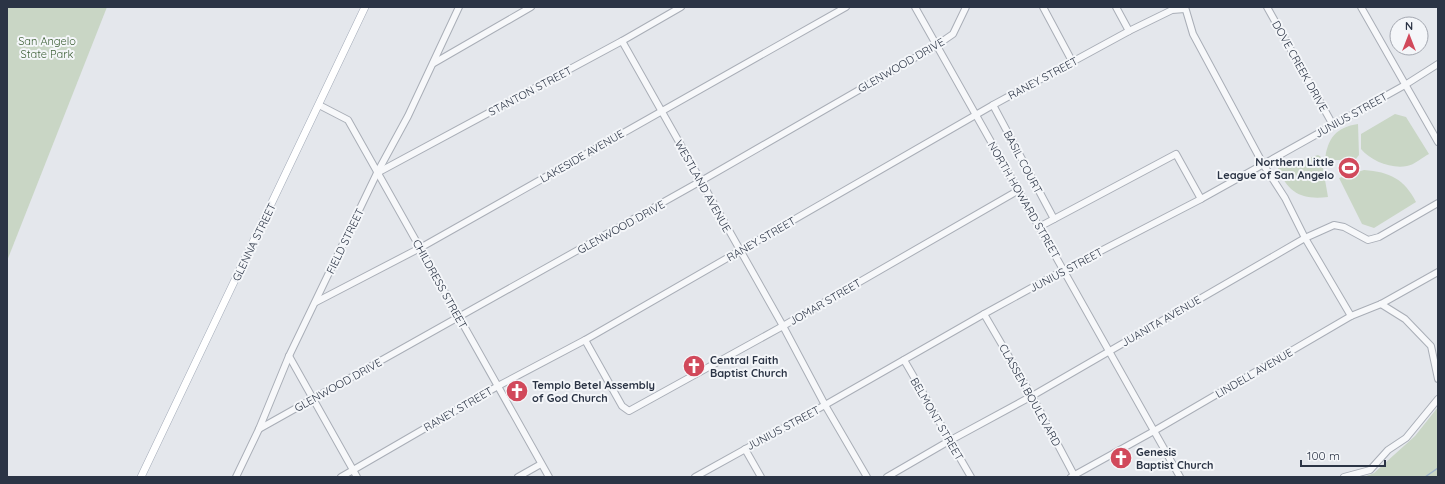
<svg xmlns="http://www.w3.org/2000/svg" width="1445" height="484" font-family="Quicksand,sans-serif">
  <rect width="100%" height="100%" fill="#e4e7ec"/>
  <!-- green -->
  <g fill="#c9d6c5">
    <path d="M7,7H107L7,261Z"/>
    <path d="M1395,114L1406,117L1429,154C1423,157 1414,165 1407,166C1391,169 1371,161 1361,149V134Z"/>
    <path d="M1358,124L1359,155L1355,160H1325C1327,139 1336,127 1358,124Z"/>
    <path d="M1318,155L1321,157L1328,197C1301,200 1288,193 1278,168Z"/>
    <path d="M1364,170C1390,172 1404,179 1416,202L1374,228L1362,224L1339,178Z"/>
    <path d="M1438,407V477H1364L1374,473L1415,436Z"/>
  </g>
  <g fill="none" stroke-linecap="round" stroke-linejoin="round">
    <!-- stream -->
    <path stroke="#9fb4cc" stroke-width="1.5" d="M1425,477L1438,468"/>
    <!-- minor casing -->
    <g stroke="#a9aeb7" stroke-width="8">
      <g id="minor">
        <path d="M915,7L1180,477"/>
        <path d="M1043,7L1073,63"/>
        <path d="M1116,7L1129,31"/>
        <path d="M1185,7L1193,34L1263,164L1285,198L1305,238L1351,316"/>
        <path d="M1267,7L1333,125"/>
        <path d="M1361,7L1438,142"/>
        <path d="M622,41L783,326L825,405L867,477"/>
        <path d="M434,63L531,7"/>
        <path d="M319,105L348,120L549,477"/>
        <path d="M993,105L1054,219"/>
        <path d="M377,173L622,41L681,7"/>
        <path d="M1039,227L1176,154L1201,199"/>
        <path d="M316,302L420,248L846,7"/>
        <path d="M1381,304L1405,319L1431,346L1438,379"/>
        <path d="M984,314L1032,396L1075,477"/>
        <path d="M585,340L622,406L629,411L783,326L1019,190"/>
        <path d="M289,356L357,477"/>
        <path d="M904,360C927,399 948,438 971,477"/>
        <path d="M259,429L701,181L937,45L953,34L966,7"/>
        <path d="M745,449L761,477"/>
        <path d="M236,477L259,429L289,356L377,173L408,116L459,7"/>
        <path d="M341,477L498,386L585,340L993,105L1129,31L1172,10L1185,9"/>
        <path d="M518,477L541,464"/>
        <path d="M695,477L825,405L984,314L1064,270L1201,199L1405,85L1438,64"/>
        <path d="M887,477L949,441L1032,396L1305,238L1334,225L1344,227L1368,240L1379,237L1438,203"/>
        <path d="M1071,477L1154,431L1351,316L1381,304L1438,272"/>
        <path d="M1344,477L1370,470L1388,450L1406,438L1438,399"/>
      </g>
    </g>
    <!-- major casing -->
    <g stroke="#a3abb8" stroke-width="8">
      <path id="major" d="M141,477L365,7"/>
    </g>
    <!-- minor -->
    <use href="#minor" stroke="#f7f8fa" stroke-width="6"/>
    <!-- major -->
    <use href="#major" stroke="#fff" stroke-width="7"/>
  </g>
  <!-- icons -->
  <defs>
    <g id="stadium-disc" transform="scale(1.15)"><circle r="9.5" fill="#d1495b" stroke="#f4f6f9"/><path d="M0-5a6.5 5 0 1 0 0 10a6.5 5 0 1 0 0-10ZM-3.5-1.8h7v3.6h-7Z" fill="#fff"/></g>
    <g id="church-disc" transform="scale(1.15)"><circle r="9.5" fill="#d1495b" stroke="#f4f6f9"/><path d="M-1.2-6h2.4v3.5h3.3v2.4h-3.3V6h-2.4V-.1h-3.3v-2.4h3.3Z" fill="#fff"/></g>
  </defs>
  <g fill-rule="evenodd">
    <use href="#stadium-disc" x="1349" y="168"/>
    <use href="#church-disc" x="694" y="366"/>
    <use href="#church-disc" x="517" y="391"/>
    <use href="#church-disc" x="1121" y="458"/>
  </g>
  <g text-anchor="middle" stroke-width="4" stroke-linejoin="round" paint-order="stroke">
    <!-- park labels -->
    <g font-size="11" fill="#3f6138" stroke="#f4f6f9">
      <text x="47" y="45">San Angelo<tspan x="47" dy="13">State Park</tspan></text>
    </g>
    <!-- street labels -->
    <g font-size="11" fill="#2b3445" stroke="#f4f6f9">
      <text transform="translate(901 65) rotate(-30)" y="4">GLENWOOD DRIVE</text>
      <text transform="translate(1300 66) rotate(61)" y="4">DOVE CREEK DRIVE</text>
      <text transform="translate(1043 78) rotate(-28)" y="4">RANEY STREET</text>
      <text transform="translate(530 91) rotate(-28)" y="4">STANTON STREET</text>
      <text transform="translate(1351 115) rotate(-29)" y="4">JUNIUS STREET</text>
      <text transform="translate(582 156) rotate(-30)" y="4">LAKESIDE AVENUE</text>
      <text transform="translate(1023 162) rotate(62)" y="4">BASIL COURT</text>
      <text transform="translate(703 186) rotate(61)" y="4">WESTLAND AVENUE</text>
      <text transform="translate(1024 200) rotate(60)" y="4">NORTH HOWARD STREET</text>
      <text transform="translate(621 227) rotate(-29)" y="4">GLENWOOD DRIVE</text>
      <text transform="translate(761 239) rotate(-30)" y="4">RANEY STREET</text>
      <text transform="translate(345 241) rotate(-64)" y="4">FIELD STREET</text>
      <text transform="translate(254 242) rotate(-64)" y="4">GLENNA STREET</text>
      <text transform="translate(1066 270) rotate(-28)" y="4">JUNIUS STREET</text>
      <text transform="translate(440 284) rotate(61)" y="4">CHILDRESS STREET</text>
      <text transform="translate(825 302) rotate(-30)" y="4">JOMAR STREET</text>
      <text transform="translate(1161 321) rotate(-30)" y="4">JUANITA AVENUE</text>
      <text transform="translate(1254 373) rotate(-30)" y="4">LINDELL AVENUE</text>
      <text transform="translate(338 385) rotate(-29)" y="4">GLENWOOD DRIVE</text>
      <text transform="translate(1030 395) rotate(61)" y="4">CLASSEN BOULEVARD</text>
      <text transform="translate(458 409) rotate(-30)" y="4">RANEY STREET</text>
      <text transform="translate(937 419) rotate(60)" y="4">BELMONT STREET</text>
      <text transform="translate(783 428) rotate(-28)" y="4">JUNIUS STREET</text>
    </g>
    <!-- poi labels -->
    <g font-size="11" font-weight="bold" fill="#2b3445" stroke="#f4f6f9" text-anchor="start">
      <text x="1334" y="166" text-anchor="end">Northern Little<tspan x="1334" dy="13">League of San Angelo</tspan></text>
      <text x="710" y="364">Central Faith<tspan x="710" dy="13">Baptist Church</tspan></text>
      <text x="532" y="389">Templo Betel Assembly<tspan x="532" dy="13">of God Church</tspan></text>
      <text x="1136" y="456">Genesis<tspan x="1136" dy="13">Baptist Church</tspan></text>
    </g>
  </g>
  <!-- border -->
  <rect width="1445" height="484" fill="none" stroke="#2b3445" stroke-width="16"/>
  <!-- north arrow -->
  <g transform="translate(1409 36)"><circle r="19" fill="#f4f6f9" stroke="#a4a8b1"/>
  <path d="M0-3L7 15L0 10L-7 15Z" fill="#d1495b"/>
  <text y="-6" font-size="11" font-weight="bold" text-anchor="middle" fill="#2b3445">N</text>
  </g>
  <!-- scale -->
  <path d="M1301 460v6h84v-6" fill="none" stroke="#2b3445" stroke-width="2"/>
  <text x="1307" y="460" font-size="12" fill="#2b3445" stroke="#f4f6f9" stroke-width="3" paint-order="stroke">100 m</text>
</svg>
